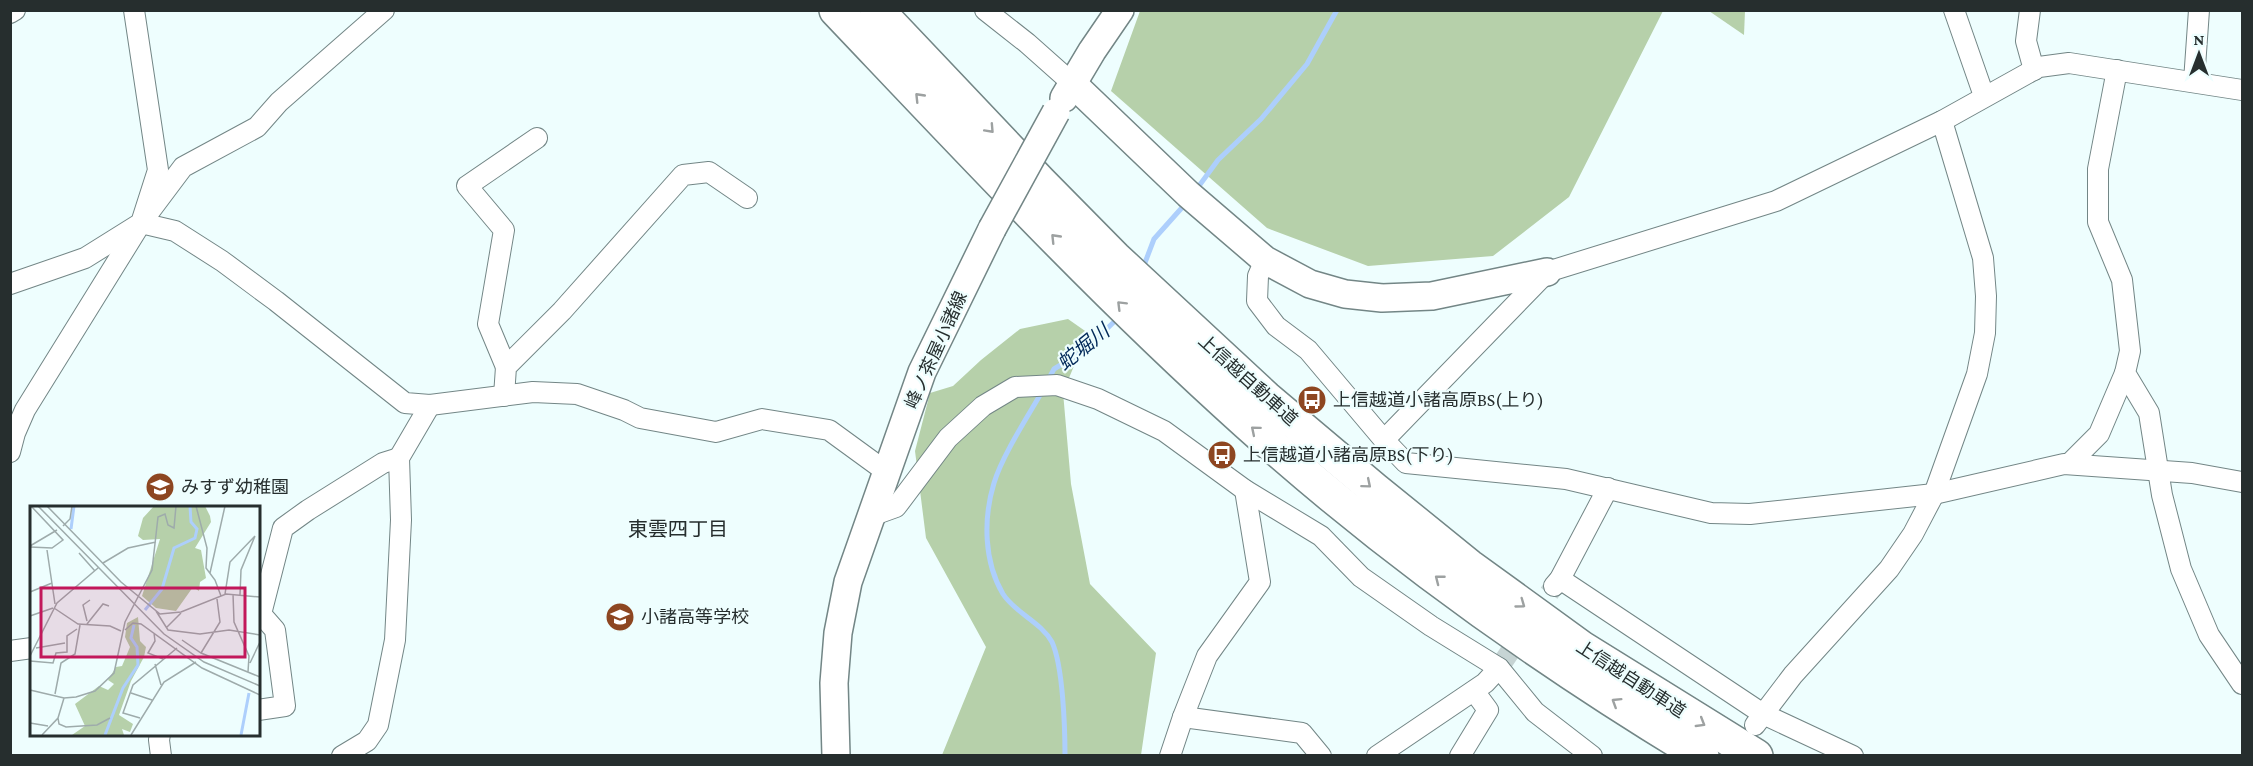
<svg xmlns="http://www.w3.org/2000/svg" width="2253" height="766" font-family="'Crimson Pro','Noto Sans JP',serif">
  <rect width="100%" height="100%" fill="#eefefe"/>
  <!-- green -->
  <g fill="#b6d0aa">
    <path d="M1140,11V10L1663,11L1569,197L1493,256L1368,266L1267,228L1111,91Z"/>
    <path d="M1709,11H1745L1744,35Z"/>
    <path d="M1068,319L1088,333L1063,392L1071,484L1090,584L1156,653L1141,755H942L986,647L926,538L915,451L930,393L953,386L981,360L1020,329Z"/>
  </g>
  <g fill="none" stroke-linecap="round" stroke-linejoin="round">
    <!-- stream -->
    <g stroke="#adcffc" stroke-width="5">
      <path d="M1196,190L1218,160L1261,119L1307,64L1337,10"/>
      <path d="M1143,268L1154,239L1187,202"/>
      <path d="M1047,382L1054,369L1085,350L1119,317"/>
      <path d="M1043,390C1028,416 1002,456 994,483C983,519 984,562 1003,594C1015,613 1041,622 1052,642C1063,666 1065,728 1065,756"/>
    </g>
    <!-- street-tunnel -->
    <path stroke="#c6d4d4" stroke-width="20" stroke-dasharray="20 10" stroke-linecap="butt" d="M1499,668L1554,586"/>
    <!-- street casing -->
    <g stroke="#738686" stroke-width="22">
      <g id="street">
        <path d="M985,10L1027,43L1072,83"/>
        <path d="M1954,10L1984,96"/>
        <path d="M2030,10L2026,41L2034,70"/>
        <path d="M10,13L15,10"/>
        <path d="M2117,70L2098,169V222L2122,280L2130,351L2125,373L2149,413L2162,495L2181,569L2209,635L2242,684"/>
        <path d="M2194,81L2199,10"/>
        <path d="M141,223L175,231L222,261L276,301L405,403L430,405L533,392L577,394L624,410L640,418L716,432L762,419L829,430L888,473"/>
        <path d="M1265,260L1258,276L1257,301L1276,326L1308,350L1384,440L1406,463L1566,479L1711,513L1750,514L1934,494L2064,464L2192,473L2242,482"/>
        <path d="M10,284L85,258L141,223L158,170L134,10"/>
        <path d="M506,367L488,324L504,230L467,186L537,138"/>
        <path d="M504,396L506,367L562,311L683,175L709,172L747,198"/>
        <path d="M1384,440L1547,272L1776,201L1942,121L2039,67L2069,63L2242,90"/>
        <path d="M10,452L15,433L25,410L141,223L183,167L257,127L279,102L384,10"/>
        <path d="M2069,464L2099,434L2125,373"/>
        <path d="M1245,490L1260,582L1207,656L1183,717L1302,733L1321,756"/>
        <path d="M871,516L896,507L948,438L983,406L1015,387L1057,385L1098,399L1164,431L1245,490L1321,536L1361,577L1431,626L1499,668L1535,712L1592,756"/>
        <path d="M1560,579L1763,714L1853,756"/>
        <path d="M1554,586L1560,579L1608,488"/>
        <path d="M261,614L283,528L308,510L383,463L399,458"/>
        <path d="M10,651L32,648"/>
        <path d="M258,710L285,706L275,630L261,614"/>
        <path d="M1755,725L1793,675L1889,569L1913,534L1934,494L1977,374L1985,333L1986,296L1983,258L1942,121"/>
        <path d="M160,734L159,740L161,756"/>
        <path d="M342,756L367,741L378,725L395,640L401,520L399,458L430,405"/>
        <path d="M1170,756L1183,717"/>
        <path d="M1377,756L1485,683L1499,668"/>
        <path d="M1460,756L1488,710L1474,691"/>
      </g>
    </g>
    <!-- secondary casing -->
    <g stroke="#738686" stroke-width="30">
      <g id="secondary">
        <path d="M1072,83L1188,194L1265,260L1310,284L1345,294L1382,298L1432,296L1547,272"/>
        <path d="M1064,98L1092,51L1120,10"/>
        <path d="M836,756L834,683L838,633L848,582L922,372L992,229"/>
      </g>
    </g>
    <!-- highway casing -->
    <g stroke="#738686" stroke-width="36">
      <g id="highway">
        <path d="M836,10C970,151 1102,293 1247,423C1386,548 1541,659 1702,756"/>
        <path d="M877,10L1040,182L1115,258L1266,398L1374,489L1469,566L1582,648L1756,756"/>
      </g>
    </g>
    <!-- street -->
    <use href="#street" stroke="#fff" stroke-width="20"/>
    <!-- secondary -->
    <use href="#secondary" stroke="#fff" stroke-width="27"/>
    <!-- highway -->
    <use href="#highway" stroke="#fff" stroke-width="33"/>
    <!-- secondary-bridge casing -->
    <g stroke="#738686" stroke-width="30" stroke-linecap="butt">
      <path id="secondary-bridge" d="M992,229L1056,112"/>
    </g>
    <!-- secondary-bridge -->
    <use href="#secondary-bridge" stroke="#fff" stroke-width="27"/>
  </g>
  <!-- one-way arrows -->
  <defs><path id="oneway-chevron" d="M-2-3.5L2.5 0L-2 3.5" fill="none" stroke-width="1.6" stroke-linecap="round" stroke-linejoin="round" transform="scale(1.5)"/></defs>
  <g stroke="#9da1a1">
    <use href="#oneway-chevron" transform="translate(919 97) rotate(-134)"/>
    <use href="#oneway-chevron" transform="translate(990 129) rotate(47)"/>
    <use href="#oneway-chevron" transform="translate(1055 238) rotate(-134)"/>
    <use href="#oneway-chevron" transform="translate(1121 305) rotate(-135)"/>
    <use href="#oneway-chevron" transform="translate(1255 430) rotate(-140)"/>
    <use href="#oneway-chevron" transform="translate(1367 484) rotate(40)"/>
    <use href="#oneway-chevron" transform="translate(1439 579) rotate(-142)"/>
    <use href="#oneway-chevron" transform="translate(1521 604) rotate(36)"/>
    <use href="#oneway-chevron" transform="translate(1616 702) rotate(-148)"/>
    <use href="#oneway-chevron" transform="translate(1701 723) rotate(31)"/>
  </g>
  <!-- icons -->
  <defs>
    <g id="bus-disc" transform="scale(1.5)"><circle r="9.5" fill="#8d4621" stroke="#eefefe"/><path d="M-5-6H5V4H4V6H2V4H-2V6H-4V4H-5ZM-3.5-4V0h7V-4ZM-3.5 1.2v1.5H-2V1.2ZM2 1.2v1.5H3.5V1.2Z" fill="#fff"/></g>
    <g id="school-disc" transform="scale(1.5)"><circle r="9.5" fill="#8d4621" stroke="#eefefe"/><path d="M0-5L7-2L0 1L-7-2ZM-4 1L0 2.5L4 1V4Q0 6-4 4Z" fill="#fff"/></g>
  </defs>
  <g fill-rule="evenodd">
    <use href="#bus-disc" x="1312" y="400"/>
    <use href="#bus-disc" x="1222" y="455"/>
    <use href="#school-disc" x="160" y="487"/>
    <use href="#school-disc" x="620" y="617"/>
  </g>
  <g text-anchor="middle" stroke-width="4.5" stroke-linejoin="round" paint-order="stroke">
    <!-- street labels -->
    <g font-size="18" fill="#262e2e" stroke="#eefefe">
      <text transform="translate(936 350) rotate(-66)" y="6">峰ノ茶屋小諸線</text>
      <text transform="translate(1248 380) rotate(42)" y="6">上信越自動車道</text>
      <text transform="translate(1631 679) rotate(33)" y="6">上信越自動車道</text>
    </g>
    <!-- poi labels -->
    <g font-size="18" fill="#262e2e" stroke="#eefefe" text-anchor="start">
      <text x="1333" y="406">上信越道小諸高原BS(上り)</text>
      <text x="1243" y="461">上信越道小諸高原BS(下り)</text>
      <text x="181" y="493">みすず幼稚園</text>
      <text x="641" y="623">小諸高等学校</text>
    </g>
    <!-- water labels -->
    <g font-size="20" font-style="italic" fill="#002858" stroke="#eefefe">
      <text transform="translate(1083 347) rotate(-39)" y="7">蛇堀川</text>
    </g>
    <!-- neighbourhood labels -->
    <g font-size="20" fill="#262e2e" stroke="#eefefe">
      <text x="678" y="536">東雲四丁目</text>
    </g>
  </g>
  <!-- overview -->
  <g transform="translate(30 506)">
    <rect width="230" height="230" fill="#eefefe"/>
    <path d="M124,0H175L180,10L181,16L165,42L171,44L176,72L170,76L169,85L163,81L146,105L126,102L112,90L130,33L113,34L108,30L113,12ZM108,111L110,135L116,141L114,151L101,175L89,209L103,218L100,226L92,223L94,229H42L55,220L45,198L69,180L78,184L84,178L78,174L86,161L92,160L100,141L95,131L97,117Z" fill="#b6d0aa"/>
    <path fill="none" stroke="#adcffc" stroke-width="3" d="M41,23L44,0M115,104L132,83L144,42L165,32L167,23L161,16L160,0M75,229L93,182L108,159L107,141L101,132L104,119M211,229L219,187"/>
    <path fill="none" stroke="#9eabab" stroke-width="1.5" d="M8,0L134,128L174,156L230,180M17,0L91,76L130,108L151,106L196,88L230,91M166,0L177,42L176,62L185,74L191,90M33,20L40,13L42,0M0,40L27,24M0,41L22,42L33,34L1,0M17,44L25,98M49,47L65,65M73,57L98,42L126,36M180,67L195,0M0,86L22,77M195,88L200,56L225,30M203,88L204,116L219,150L218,166M210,89L211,64L225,30M24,102L48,118L80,120L91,125M126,105L138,124L170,128L199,124L230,129M0,110L23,102M57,115L53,99L60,94M57,118L73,98L79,100M136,122L151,107M95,124L103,117L111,118L172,162L230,189M124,127L125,135L118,147L133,153M152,134L171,147L230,171M6,142L35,137M171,147L190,116L187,93M0,150L27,97L68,62M0,155L23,157L26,147L37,146V130L47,123M220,157L230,136M125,158L131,179M0,184L34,192L46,191L65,185L84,167L95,116L122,64L128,11L135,8L138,19L144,22L146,0M101,187L122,194M25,188L31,157L45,148L50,119M28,212L29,218L36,221L67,219L80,212M110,212L93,207L103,179L147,142M0,217L18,220M12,229L28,212L34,192M101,229L134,176L166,156"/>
    <path fill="#c2185b" fill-opacity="0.15" stroke="#c2185b" stroke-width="3" d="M11,82H215V151H11Z"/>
    <rect width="230" height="230" fill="none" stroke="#262e2e" stroke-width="3"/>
  </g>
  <!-- border -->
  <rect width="2253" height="766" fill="none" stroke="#262e2e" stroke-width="24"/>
  <!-- north arrow -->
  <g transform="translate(2199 54)" stroke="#eefefe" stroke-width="4.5" paint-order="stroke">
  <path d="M0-4.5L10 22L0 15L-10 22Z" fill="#262e2e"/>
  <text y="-9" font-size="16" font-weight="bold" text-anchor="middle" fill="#262e2e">N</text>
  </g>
</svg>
